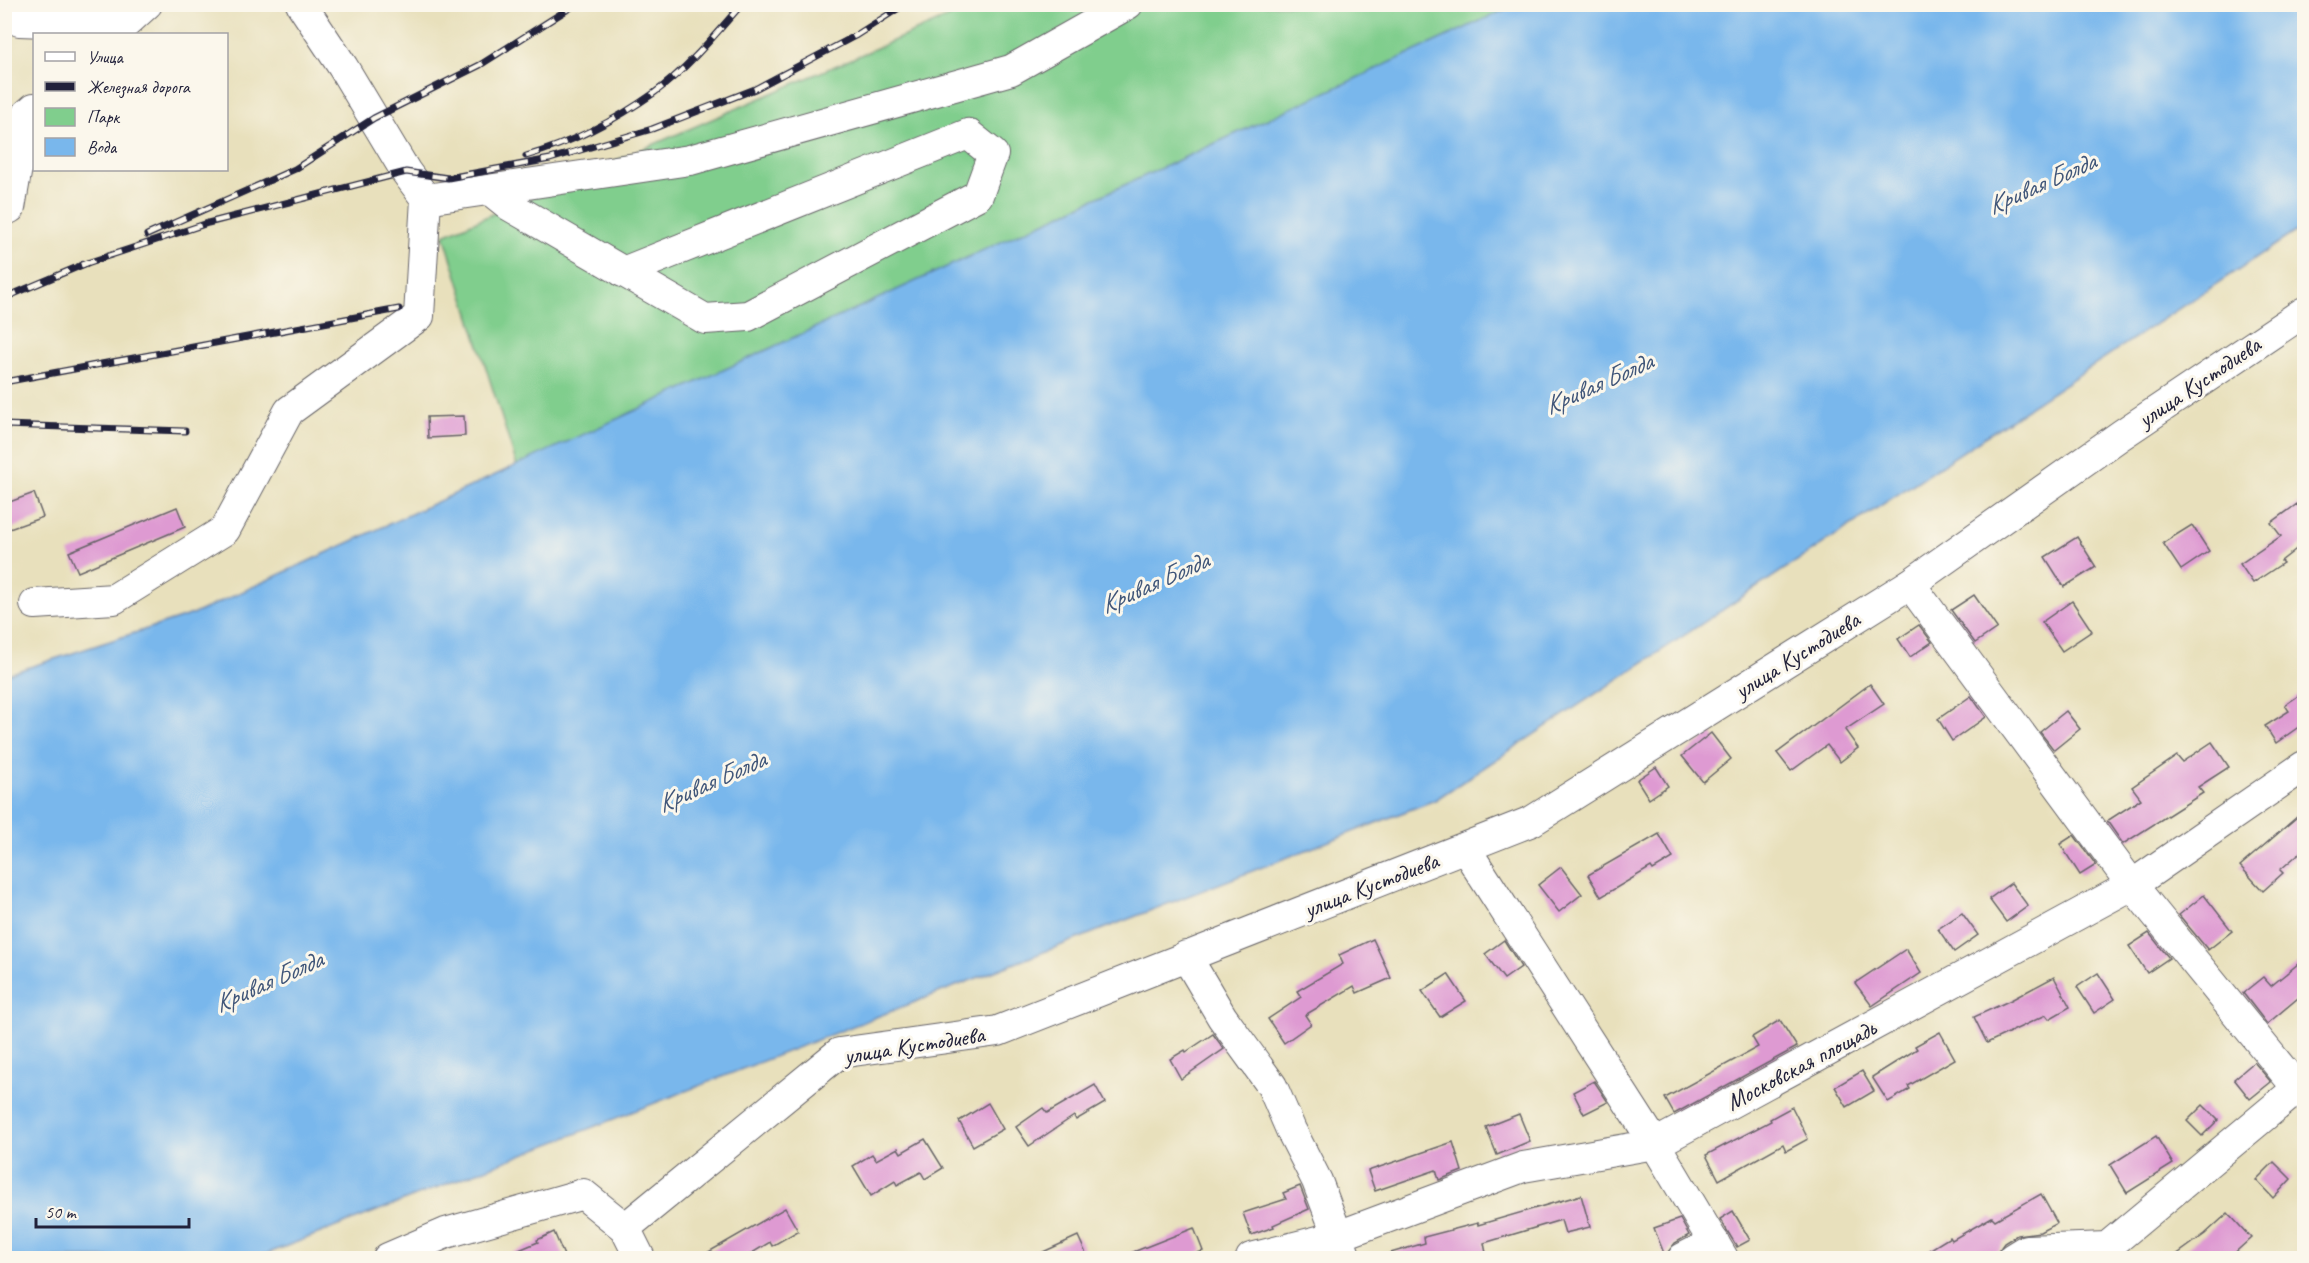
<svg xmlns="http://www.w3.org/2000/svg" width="2309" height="1263" font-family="Caveat,sans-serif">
  <rect width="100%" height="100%" fill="#fbf7ec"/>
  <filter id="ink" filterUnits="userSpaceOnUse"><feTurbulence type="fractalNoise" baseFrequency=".0167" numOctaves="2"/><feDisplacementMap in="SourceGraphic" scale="12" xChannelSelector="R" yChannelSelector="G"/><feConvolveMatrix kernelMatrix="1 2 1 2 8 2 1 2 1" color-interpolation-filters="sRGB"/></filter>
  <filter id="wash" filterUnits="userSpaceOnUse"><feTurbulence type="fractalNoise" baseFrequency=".008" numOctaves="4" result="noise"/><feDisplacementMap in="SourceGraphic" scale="24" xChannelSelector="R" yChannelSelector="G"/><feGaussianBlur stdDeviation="1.35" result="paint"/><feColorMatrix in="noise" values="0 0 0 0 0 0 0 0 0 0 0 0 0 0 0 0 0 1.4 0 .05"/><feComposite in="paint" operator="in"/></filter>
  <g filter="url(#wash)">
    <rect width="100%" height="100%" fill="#e8e0bc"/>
    <!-- green -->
    <path fill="#80ce8d" stroke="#517864" stroke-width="1.5" d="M969,5H1517L517,466L444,235L946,18Z"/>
    <!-- water -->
    <path fill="#79b7ec" stroke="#4e6c94" stroke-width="1.5" d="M1517,4L2304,5V226L1435,800L256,1258H5V675L196,613Z"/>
    <g id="blocks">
      <!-- building -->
      <g fill="#de9ad2">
        <path d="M464,416L465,436L428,438L427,417Z"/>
        <path d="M34,493L43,517L4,531V504Z"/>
        <path d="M2297,504L2304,515V543L2281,561L2283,563L2253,583L2240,564L2281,536L2271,523Z"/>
        <path d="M177,507L185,527L78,572L69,552Z"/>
        <path d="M2192,525L2209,551L2181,570L2163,543Z"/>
        <path d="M2077,537L2096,567L2064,587L2045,557Z"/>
        <path d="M1974,595L1997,628L1975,643L1951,610Z"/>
        <path d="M2072,601L2092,631L2062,651L2042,622Z"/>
        <path d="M1919,625L1932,642L1910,657L1898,639Z"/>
        <path d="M1870,684L1884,704L1845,730L1858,748L1840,762L1827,745L1791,771L1777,753Z"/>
        <path d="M2304,692V733L2300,726L2276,743L2265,726L2289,711L2285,705Z"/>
        <path d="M1971,696L1986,717L1952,741L1938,719Z"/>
        <path d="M2066,711L2080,729L2054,750L2040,732Z"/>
        <path d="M1711,733L1731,759L1703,782L1682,756Z"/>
        <path d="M2212,742L2229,767L2198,787L2203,793L2123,844L2107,821L2141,799L2132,787L2177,756L2182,762Z"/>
        <path d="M1656,767L1668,786L1649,799L1637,780Z"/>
        <path d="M2304,811V849L2280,870L2283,873L2263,891L2240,866Z"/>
        <path d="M1659,834L1673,858L1653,870L1651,867L1601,897L1588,875Z"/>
        <path d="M2074,835L2096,865L2080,875L2060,844Z"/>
        <path d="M1561,867L1582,894L1559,912L1538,885Z"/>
        <path d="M2011,883L2028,906L2006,922L1989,899Z"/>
        <path d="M2204,895L2232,931L2208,950L2179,915Z"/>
        <path d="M1962,913L1978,935L1954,952L1938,929Z"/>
        <path d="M2149,933L2169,958L2147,973L2129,946Z"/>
        <path d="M1373,939L1391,978L1357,993L1354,986L1305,1015L1311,1024L1284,1043L1268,1019L1301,997L1297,991L1343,964L1339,955Z"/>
        <path d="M1504,940L1521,967L1504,979L1485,954Z"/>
        <path d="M1906,949L1921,973L1872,1006L1855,983Z"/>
        <path d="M2304,959V993L2267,1024L2243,993L2263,977L2271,986Z"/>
        <path d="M2098,973L2115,999L2094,1013L2077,987Z"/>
        <path d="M1448,974L1466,1001L1440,1017L1422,991Z"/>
        <path d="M2054,977L2070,1007L2049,1019L2046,1015L1987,1043L1974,1017L2011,1000Z"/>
        <path d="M1780,1020L1797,1047L1674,1114L1665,1098L1758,1047L1752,1037Z"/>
        <path d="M1940,1032L1955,1059L1908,1086L1910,1089L1888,1102L1872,1077L1917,1049L1915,1046Z"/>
        <path d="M1213,1034L1224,1049L1181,1079L1170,1059L1185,1050L1186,1052Z"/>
        <path d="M2254,1062L2271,1082L2250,1099L2234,1079Z"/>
        <path d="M1862,1071L1874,1091L1847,1107L1835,1087Z"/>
        <path d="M1594,1081L1608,1102L1584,1114L1573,1092Z"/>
        <path d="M1095,1085L1105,1103L1076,1120L1074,1116L1029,1146L1016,1127L1043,1108L1047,1113Z"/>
        <path d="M988,1103L1003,1129L973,1146L959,1121Z"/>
        <path d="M2203,1105L2218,1120L2202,1136L2187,1121Z"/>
        <path d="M1792,1107L1808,1139L1786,1151L1783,1144L1719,1180L1706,1155L1771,1121L1770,1119Z"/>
        <path d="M1519,1114L1530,1141L1497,1155L1486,1127Z"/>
        <path d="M2156,1136L2173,1164L2127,1193L2110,1165Z"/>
        <path d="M925,1139L943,1168L925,1179L921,1172L897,1185L895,1181L871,1196L853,1166L872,1154L876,1160L898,1148L901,1153Z"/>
        <path d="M1453,1142L1462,1171L1439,1180L1436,1170L1375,1191L1368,1171Z"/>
        <path d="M2274,1162L2291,1179L2273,1198L2256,1180Z"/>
        <path d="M1300,1186L1309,1209L1273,1225L1274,1227L1251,1235L1243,1213L1286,1199L1283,1193Z"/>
        <path d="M2041,1194L2057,1223L2040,1232L2017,1235L2004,1243L1997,1253L1988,1258H1916L1950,1237L1952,1240L1992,1217L1995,1220Z"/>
        <path d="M1581,1195L1590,1227L1565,1233L1561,1220L1484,1243L1486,1253L1467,1258H1388L1387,1254L1425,1243L1424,1237L1478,1223V1225Z"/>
        <path d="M785,1208L798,1231L772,1246L770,1242L744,1258H698Z"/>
        <path d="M1733,1211L1750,1240L1737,1247L1720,1219Z"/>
        <path d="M2228,1213L2251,1238L2229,1258H2172L2205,1234Z"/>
        <path d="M1680,1219L1689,1235L1675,1243L1665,1256L1654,1228Z"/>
        <path d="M1194,1228L1203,1251L1184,1258H1118Z"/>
        <path d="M554,1232L565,1258H500L538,1242L537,1240Z"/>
        <path d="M1078,1236L1088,1258H1030Z"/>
      </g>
    </g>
  </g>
  <g filter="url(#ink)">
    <use href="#blocks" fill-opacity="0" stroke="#676468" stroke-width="1.5"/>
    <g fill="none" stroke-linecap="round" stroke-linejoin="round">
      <!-- minor casing -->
      <g stroke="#676468" stroke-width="32">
        <g id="minor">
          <path d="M4,13L19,21L123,25"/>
          <path d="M114,34L147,4"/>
          <path d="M490,190L510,206L705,319L748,316L978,195L993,154L968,134L623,272"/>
          <path d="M426,199L690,160L1011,70L1128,4"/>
          <path d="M4,211L10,208L26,115L34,108"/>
          <path d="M1910,584L2132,885L2299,1090"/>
          <path d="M35,604L114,599L225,530L289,411L419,316L426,199L406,172L343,67L301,4"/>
          <path d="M1465,848L1655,1144L1723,1258"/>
          <path d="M1186,956L1222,1017L1272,1086L1291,1130L1317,1181L1346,1258"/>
          <path d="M625,1228L640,1258"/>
          <path d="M388,1258L446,1233L583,1194L625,1228L839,1053L998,1031L1532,821L1910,584L2121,435L2304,312"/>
          <path d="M1251,1258L1338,1236L1523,1167L1655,1144L2132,885L2304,766"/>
          <path d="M1683,1258L1714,1242"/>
          <path d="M2013,1258L2026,1250L2107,1247L2304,1083"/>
        </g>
      </g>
      <!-- minor -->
      <use href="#minor" stroke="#fff" stroke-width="30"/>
      <!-- rail casing -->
      <g stroke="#22223b" stroke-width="7">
        <g id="rail">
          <path d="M526,156C571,143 616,120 654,93C687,69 715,35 742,4"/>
          <path d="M147,235L295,169L374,118L480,65L576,4"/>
          <path d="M81,265L208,223L406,172L448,178L550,159L652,129L755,89L855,36L905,4"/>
          <path d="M4,298L87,263"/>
          <path d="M4,382L399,309"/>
          <path d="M4,425L185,431"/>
        </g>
      </g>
      <!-- rail -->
      <use href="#rail" stroke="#fbf7ec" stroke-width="4.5" stroke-dasharray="14" stroke-linecap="butt"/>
    </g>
  </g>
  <g text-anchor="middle" stroke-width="6" stroke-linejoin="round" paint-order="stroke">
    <!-- street labels -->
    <g font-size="24" fill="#22223b" stroke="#fbf7ec">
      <text transform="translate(2199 382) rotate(-34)" y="8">улица Кустодиева</text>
      <text transform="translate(1797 655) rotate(-32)" y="8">улица Кустодиева</text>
      <text transform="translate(1371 885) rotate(-21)" y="8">улица Кустодиева</text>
      <text transform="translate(914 1045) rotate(-9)" y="8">улица Кустодиева</text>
      <text transform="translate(1801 1065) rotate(-28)" y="8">Московская площадь</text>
    </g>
    <!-- water labels -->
    <g font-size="26" font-style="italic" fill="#405679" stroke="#fbf7ec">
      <text transform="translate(2041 183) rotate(-24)" y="9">Кривая Болда</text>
      <text transform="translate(1598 383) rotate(-24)" y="9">Кривая Болда</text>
      <text transform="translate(1154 582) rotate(-24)" y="9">Кривая Болда</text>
      <text transform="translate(711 781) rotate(-24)" y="9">Кривая Болда</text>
      <text transform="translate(268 981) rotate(-24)" y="9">Кривая Болда</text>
    </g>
  </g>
  <!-- margin -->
  <rect width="2309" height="1263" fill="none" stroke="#fbf7ec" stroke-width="24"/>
  <!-- legend -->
  <rect x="33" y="33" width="195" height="138" fill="#fbf7ec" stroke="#a4a2a5" stroke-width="1.5"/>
  <rect x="45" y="52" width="30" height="9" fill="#ffffff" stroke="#a4a2a5" stroke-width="1.5"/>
  <text x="87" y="63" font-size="18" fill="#22223b">Улица</text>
  <rect x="45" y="82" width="30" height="9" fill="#22223b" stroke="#a4a2a5" stroke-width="1.5"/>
  <text x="87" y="93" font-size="18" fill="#22223b">Железная дорога</text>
  <rect x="45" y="108" width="30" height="18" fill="#80ce8d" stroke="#a4a2a5" stroke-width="1.5"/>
  <text x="87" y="123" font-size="18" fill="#22223b">Парк</text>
  <rect x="45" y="138" width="30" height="18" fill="#79b7ec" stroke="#a4a2a5" stroke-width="1.5"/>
  <text x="87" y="153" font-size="18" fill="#22223b">Вода</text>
  <!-- scale -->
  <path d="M36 1218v9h153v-9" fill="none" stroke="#22223b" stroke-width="3"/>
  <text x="45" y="1218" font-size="18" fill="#22223b" stroke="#fbf7ec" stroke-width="4.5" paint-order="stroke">50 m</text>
</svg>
